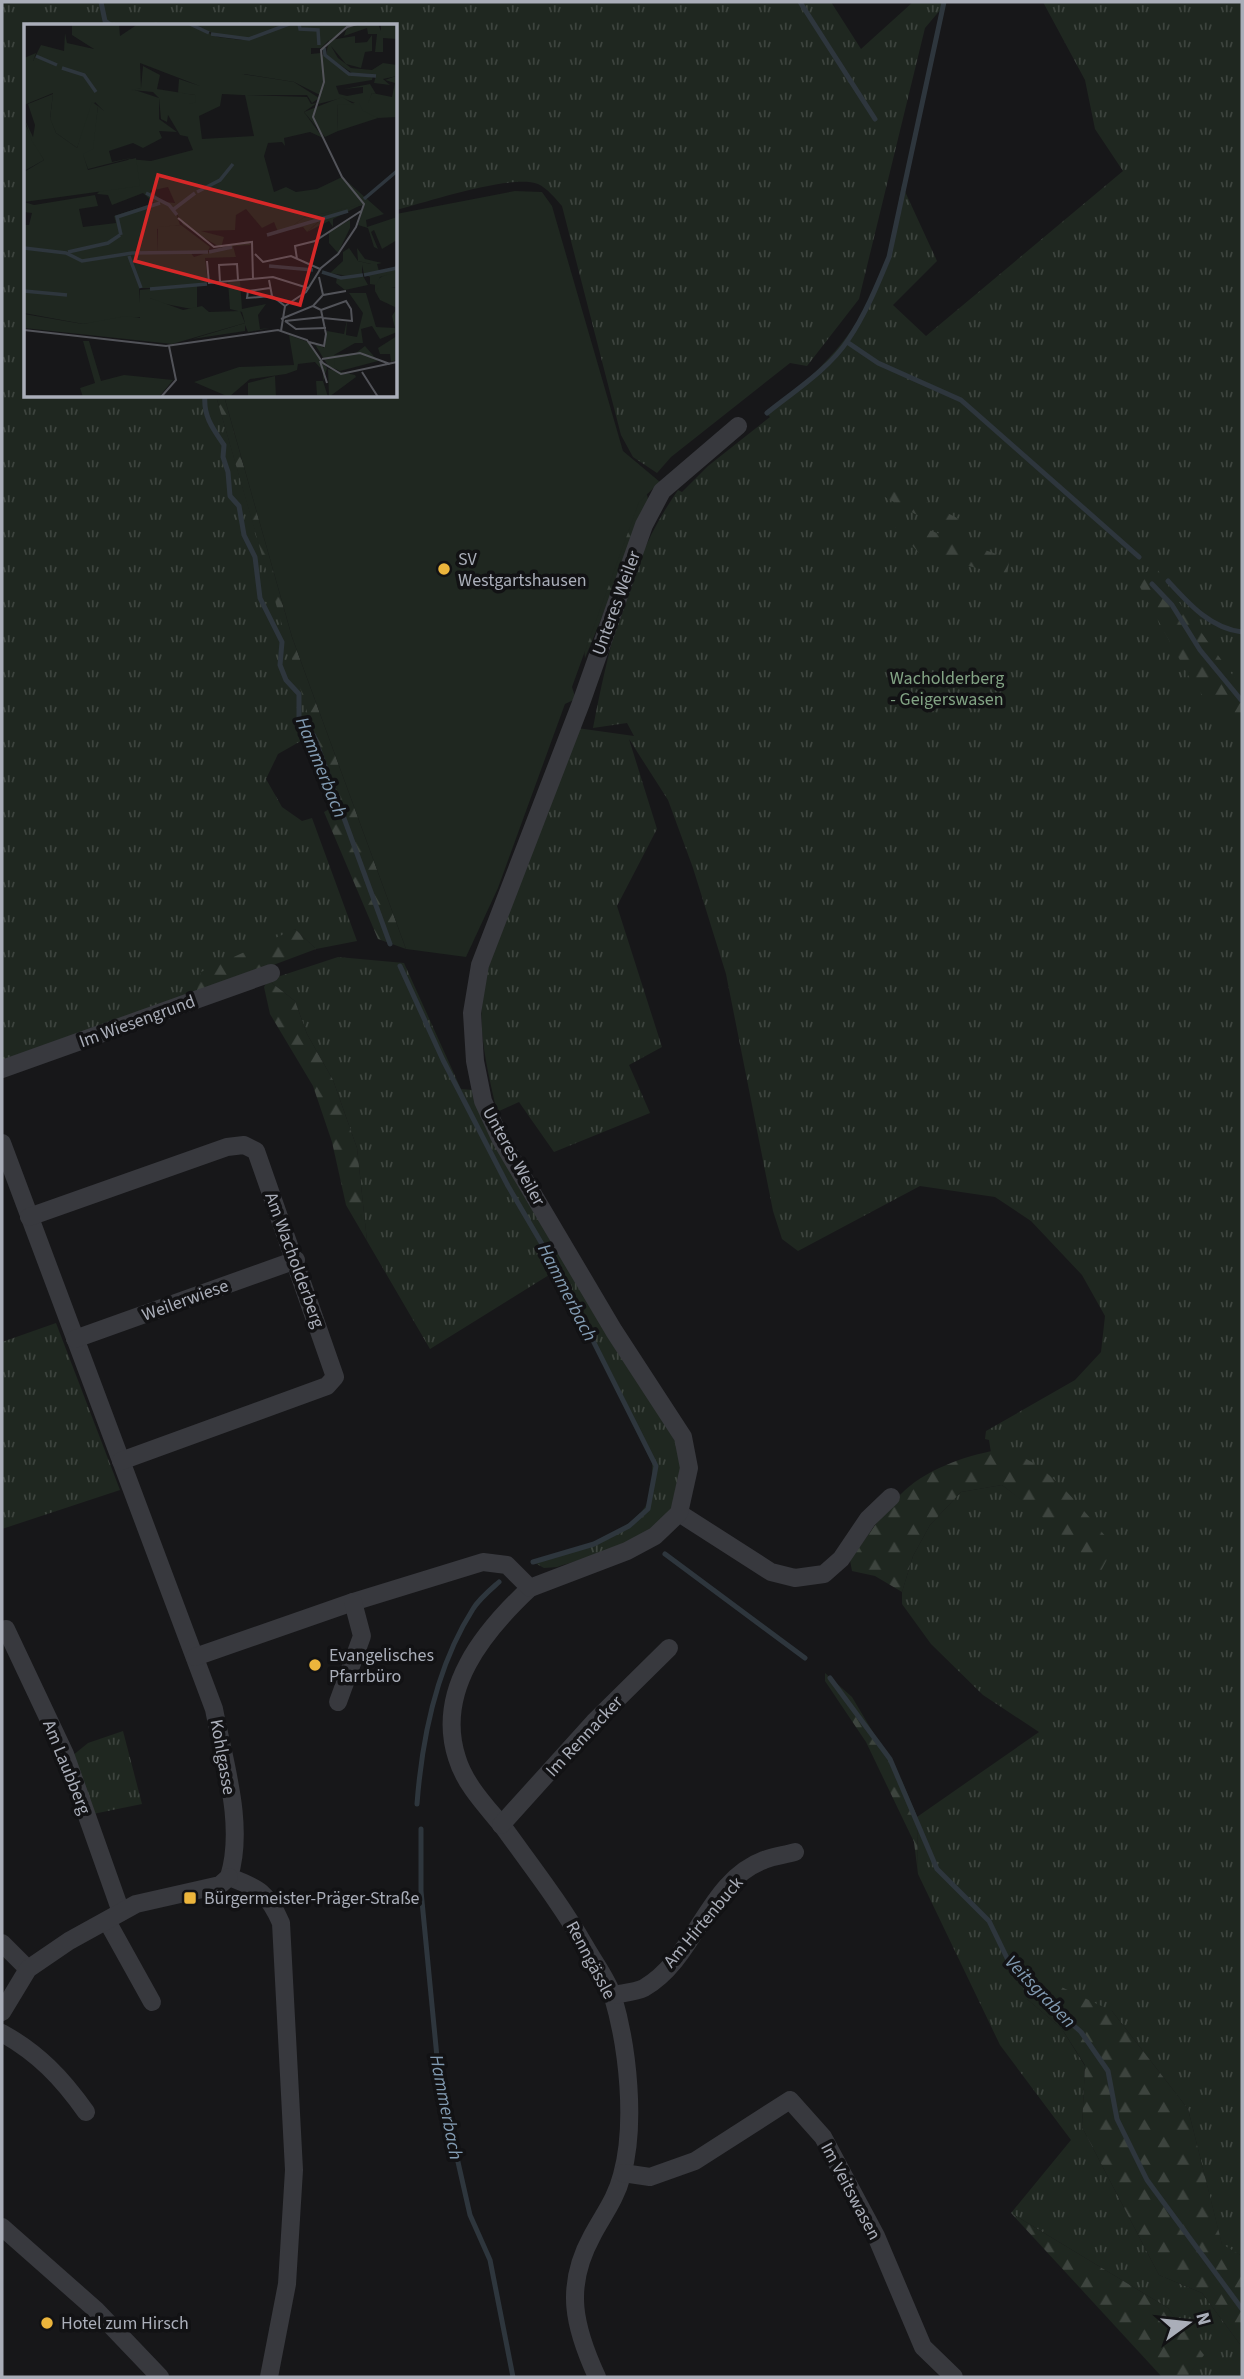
<svg xmlns="http://www.w3.org/2000/svg" width="1244" height="2379" font-family="'Source Sans 3',sans-serif">
  <defs>
    <pattern id="grass-tufts" width="24" height="20" patternUnits="userSpaceOnUse" patternTransform="scale(1.75)"><rect width="24" height="20" fill="#1f2720"/><path d="M3 7l-1-3M5 7V3M7 7l1-3M15 17l-1-3M17 17v-4M19 17l1-3" fill="none" stroke="#3d443e"/></pattern>
    <pattern id="forest-firs" width="22" height="20" patternUnits="userSpaceOnUse" patternTransform="scale(1.75)"><rect width="22" height="20" fill="#1f2720"/><path d="M5 1l3.5 6h-7zM16 11l3.5 6h-7z" fill="#3d443e"/></pattern>
  </defs>
  <rect width="100%" height="100%" fill="#171719"/>
  <!-- grass -->
  <g fill="url(#grass-tufts)">
    <path d="M2,2H831L861,49L913,2H947L925,28L859,299L807,366L790,363L671,457L657,473L633,457L621,435L562,206C556,199 547,188 538,184C510,174 428,202 396,210V26H26V396H216L313,729L308,737L278,754L266,779L282,807L302,821L312,818L357,941L316,949L295,929L196,994L2,1060Z"/>
    <path d="M1043,2H1242V2256L1222,2245L1188,2109L1112,2011L1027,1999L1062,2029L1085,2066L1082,2127L1159,2275L1202,2293L1242,2347V2377H1187L1203,2355L1168,2308L1011,2213L1071,2140L1000,2045L918,1874L917,1817L1039,1732L983,1695L931,1644L902,1604V1592L913,1556L930,1525L961,1492L1002,1485L1035,1510L995,1478L989,1440L985,1439L986,1431L1075,1380L1101,1352L1105,1316L1082,1275L1031,1221L995,1197L920,1186L798,1251L782,1239L773,1211L726,974L693,868L668,800L629,739L657,829L617,906L662,1047L629,1065L650,1113L554,1152L519,1102L497,1112C484,1055 475,1020 487,962L577,728L634,736L627,723L593,728C609,645 629,560 678,490L682,492L708,466L770,417L766,413C821,373 858,333 884,270C894,244 896,212 902,185L937,261L893,305L926,336L1123,171L1095,129L1085,80Z"/>
    <path d="M338,957L404,963L461,1089L473,1090L679,1442C682,1461 685,1483 678,1501C661,1544 596,1554 557,1567L544,1568L535,1563C567,1552 626,1536 645,1507C654,1493 652,1474 652,1459L557,1270L430,1349L367,1241L357,1148L333,1080L307,1034L295,1001L268,980Z"/>
    <path d="M56,1323L120,1490L2,1529V1342Z"/>
    <path d="M123,1731L142,1804L93,1814L72,1756L88,1743Z"/>
  </g>
  <!-- forest -->
  <g fill="url(#forest-firs)">
    <path d="M216,396H224L292,637L406,949L378,939L324,812L333,807L308,737L312,729Z"/>
    <path d="M886,481L959,519L968,531L915,514L878,493Z"/>
    <path d="M644,483L649,503L585,658L581,617Z"/>
    <path d="M874,504L926,529L999,555L1009,562L1007,576L919,553Z"/>
    <path d="M1156,567L1176,598L1242,688V729L1218,714L1193,684L1135,578Z"/>
    <path d="M295,929L316,949L196,994L201,972Z"/>
    <path d="M268,980L295,1001L307,1034L333,1080L357,1148L367,1241L346,1205L332,1142L313,1086L270,1014L264,987Z"/>
    <path d="M997,1450C1044,1453 1084,1513 1114,1546L1101,1571L1039,1514L1002,1485L961,1492L930,1525L913,1556L902,1592L875,1576L852,1571L850,1560C866,1539 881,1514 900,1495C924,1470 964,1456 997,1450Z"/>
    <path d="M825,1673L852,1697L902,1781L917,1817L918,1874L914,1842L866,1742L825,1681Z"/>
    <path d="M1015,1965L1112,2011L1188,2109L1222,2244L1242,2256V2347L1202,2293L1159,2275L1082,2127L1085,2065L1062,2029L1027,1999Z"/>
    <path d="M1011,2213L1168,2308L1204,2355L1187,2377H1162Z"/>
  </g>
  <!-- pitch -->
  <path fill="#1f2720" d="M515,191L542,192L552,206L623,451L660,482L639,502L572,687L576,699L565,704L498,888L466,957L406,949L292,637L224,396H396V214Z"/>
  <g fill="none" stroke-linecap="round" stroke-linejoin="round">
    <!-- stream -->
    <g stroke="#2e363d" stroke-width="5">
      <path d="M101,2L105,21L112,26"/>
      <path d="M800,2L875,119"/>
      <path d="M847,342L878,363L961,400L1139,557"/>
      <path d="M205,396C203,416 213,429 224,445L223,457L228,472L230,496L239,506L244,535L255,557L260,598L282,642L280,665L286,680L299,694V720L314,736L390,944"/>
      <path d="M767,413C793,392 829,369 848,340C865,315 877,286 889,257L944,2"/>
      <path d="M1168,581C1189,604 1210,628 1242,632"/>
      <path d="M1152,584L1172,605L1200,650L1242,701"/>
      <path d="M400,966L443,1060L508,1186L559,1273L656,1466L648,1509L629,1526L594,1544L533,1562"/>
      <path d="M665,1554L805,1658"/>
      <path d="M830,1678L890,1759L937,1869L989,1921L1008,1960L1035,1991L1081,2032L1108,2071L1117,2119L1147,2180L1242,2309"/>
      <path d="M417,1804C422,1738 436,1667 473,1609C479,1599 490,1590 499,1582"/>
      <path d="M421,1829V1891L439,2078L470,2215L490,2260L513,2377"/>
    </g>
    <!-- street -->
    <g stroke="#38393e" stroke-width="18">
      <path d="M2,1069L271,973"/>
      <path d="M2,1143L214,1709C224,1762 245,1825 229,1877C259,1888 268,1893 281,1923L294,2170L287,2284L269,2377"/>
      <path d="M29,1217L227,1147L244,1145L256,1151L335,1377L327,1386L121,1461"/>
      <path d="M75,1339L296,1260"/>
      <path d="M679,1513L771,1572L795,1578L824,1574L841,1559L868,1519L891,1497"/>
      <path d="M530,1588C484,1631 435,1690 457,1758C465,1785 487,1807 504,1828C532,1867 561,1904 585,1946C594,1962 608,1980 613,1997C628,2048 636,2124 622,2175C616,2199 603,2215 592,2236C564,2287 574,2327 597,2377"/>
      <path d="M2,1630L6,1629L65,1754L121,1912"/>
      <path d="M195,1657L353,1602L483,1562L507,1565L530,1588L627,1551L655,1536L679,1513L689,1468L683,1437L614,1331L501,1140L483,1101L475,1061L472,1013L480,965L581,703L644,525L662,491L738,426"/>
      <path d="M338,1702L362,1636L353,1602"/>
      <path d="M501,1825L594,1722L669,1648"/>
      <path d="M107,1921L152,2002"/>
      <path d="M2,1943L28,1969"/>
      <path d="M613,1995C622,1993 636,1992 644,1988C696,1958 707,1881 764,1860C774,1856 785,1855 795,1852"/>
      <path d="M2,2012L28,1969L69,1941L136,1904L220,1885L229,1877"/>
      <path d="M2,2033C38,2053 62,2078 86,2112"/>
      <path d="M623,2173L650,2177L695,2161L790,2100L823,2137L876,2236L923,2347L954,2377"/>
      <path d="M2,2227L96,2310L160,2377"/>
    </g>
  </g>
  <!-- markers -->
  <g fill="#ecb53c" stroke="#121214" stroke-width="2.5">
    <circle cx="444" cy="569" r="7"/>
    <circle cx="315" cy="1665" r="7"/>
    <rect x="183" y="1891" width="14" height="14" rx="3.5"/>
    <circle cx="47" cy="2323" r="7"/>
  </g>
  <g text-anchor="middle" stroke-width="7" stroke-linejoin="round" paint-order="stroke">
    <!-- poi labels -->
    <g font-size="18" fill="#aaaeb9" stroke="#121214" text-anchor="start">
      <text x="458" y="565">SV<tspan x="458" dy="21">Westgartshausen</tspan></text>
      <text x="329" y="1661">Evangelisches<tspan x="329" dy="21">Pfarrbüro</tspan></text>
      <text x="204" y="1904">Bürgermeister-Präger-Straße</text>
      <text x="61" y="2329">Hotel zum Hirsch</text>
    </g>
    <!-- street labels -->
    <g font-size="18" fill="#aaaeb9" stroke="#121214">
      <text transform="translate(616 603) rotate(-70)" y="6">Unteres Weiler</text>
      <text transform="translate(137 1021) rotate(-20)" y="6">Im Wiesengrund</text>
      <text transform="translate(514 1156) rotate(61)" y="6">Unteres Weiler</text>
      <text transform="translate(295 1260) rotate(70)" y="6">Am Wacholderberg</text>
      <text transform="translate(185 1300) rotate(-20)" y="6">Weilerwiese</text>
      <text transform="translate(584 1736) rotate(-47)" y="6">Im Rennacker</text>
      <text transform="translate(223 1757) rotate(80)" y="6">Kohlgasse</text>
      <text transform="translate(67 1767) rotate(68)" y="6">Am Laubberg</text>
      <text transform="translate(703 1922) rotate(-50)" y="6">Am Hirtenbuck</text>
      <text transform="translate(591 1960) rotate(62)" y="6">Renngässle</text>
      <text transform="translate(851 2191) rotate(62)" y="6">Im Veitswasen</text>
    </g>
    <!-- park labels -->
    <g font-size="18" fill="#82a384" stroke="#121214">
      <text x="947" y="684">Wacholderberg<tspan x="947" dy="21">- Geigerswasen</tspan></text>
    </g>
    <!-- water labels -->
    <g font-size="19" font-style="italic" fill="#829bb2" stroke="#121214">
      <text transform="translate(322 767) rotate(68)" y="7">Hammerbach</text>
      <text transform="translate(568 1292) rotate(63)" y="7">Hammerbach</text>
      <text transform="translate(1041 1991) rotate(46)" y="7">Veitsgraben</text>
      <text transform="translate(447 2107) rotate(79)" y="7">Hammerbach</text>
    </g>
  </g>
  <!-- overview -->
  <g transform="translate(24 24)">
    <rect width="373" height="373" fill="#171719"/>
    <path d="M48,0H95L96,12L114,0H165L194,13L217,16L225,15L197,13L168,0H264L255,5L266,0H329L306,16L331,12V19L343,18L348,11V27L341,28L337,44L322,40L307,22L314,34L327,44L348,46L359,39L373,41V52L359,55L366,61L350,59L352,51L349,50L328,49L302,31L305,16L297,24H287V30L296,29L328,52H349L348,56L312,62L315,70L323,72L339,69V63L320,65L346,60L352,70L348,69L345,79H336L354,94L314,107L313,80L331,79L318,74L294,80L296,71L270,58L220,50L218,71L198,70L196,82L175,92L178,115L230,112L221,71L283,73L287,80L293,79L280,88L299,114L286,108L260,114L261,122L258,118L244,119L240,132L250,168L262,163L272,168L293,165L318,153L360,190L342,196L343,203L373,193V216L358,225L350,206L347,208L354,225L350,223L344,204L334,201L340,181L279,194L268,203L299,194L283,208L279,203L254,208L250,198L238,204L222,185L212,191L211,206L177,207L200,213L197,224L223,217L227,221L209,222L212,233L181,234L184,259L173,260V286L136,279L126,274V264H115L117,293L59,300L0,289V201H5L8,189L0,188V178L10,181L71,171L74,182L55,185L59,203L92,199L90,192L130,179L119,169L88,181L84,171L73,170L105,135L127,137L169,126L164,114L165,79L171,71L154,69L155,55L176,62L116,39L117,64L111,66L135,74V95L153,108L135,107L138,114L119,124L109,119L85,127L88,138L111,133L64,145L58,129L70,110L74,82L80,87L71,78L53,124L32,109L26,95L29,69L0,81V34L12,29L9,37L17,21L40,27L41,9L43,19L70,25L48,11ZM144,163L151,179L141,178L147,183L126,167ZM152,188L159,201L197,224L170,233L167,229L133,230V205L156,201ZM335,0H354L357,7V0H373V15L359,14V28H351L353,10H344L343,4L320,12L323,3ZM0,98L20,136L0,147ZM325,224L334,237L347,240V248L340,250L338,241V250L330,253L306,249L319,237V228ZM365,248H373V263L351,267V257ZM216,257L218,285L242,280L234,291L236,305L246,304L224,308L221,301V307L168,315L221,299L218,288L206,285L204,258ZM325,269H342L352,303L371,304L368,292L373,284V308L356,315L348,302L337,305L339,319H331L310,331L316,347L304,342L289,317L300,324L303,307L320,310L323,296L322,311L333,313L339,289ZM265,311L284,318L303,344L299,357L304,373L293,371L292,357H299V347L291,338L274,340L273,346L262,350L226,355L205,373L170,358L215,343L270,341ZM59,317H65L77,357L100,351L149,356L135,373H59L56,364L71,359ZM251,352L252,373H224V359Z" fill="#1f2720" fill-rule="evenodd"/>
    <path d="M119,42L136,51L133,65L171,71L172,78L165,80V113L156,111L144,91L143,98L137,95L135,74L129,68L107,66L117,64ZM218,50L270,58L295,74L288,79L283,71H218ZM372,52L373,93L354,94L339,87L335,79H344L348,69L368,73L371,59L361,56ZM29,70L26,94L32,109L53,124L68,78L74,82L69,125L59,130L64,146L112,134L116,162L0,178V148L20,136L8,117L0,94L9,113L11,101L4,80ZM318,73L331,81L313,80L314,107L301,113L280,88ZM339,180L309,195V203L305,197L283,208L299,194L266,204L279,194ZM333,224L341,235L358,239L353,240L355,247L370,244L373,238V248L356,253L352,261L346,260V253L340,250L347,248V240L334,237ZM296,247L314,252L338,250L344,261L321,266L312,259L313,253ZM355,264H373V284L356,276L351,267ZM126,265V274L159,286L178,282L185,288L216,287L221,299L148,320L0,304V290L59,300L102,292L116,294V266ZM373,312V336L367,338L366,330H356L354,324ZM341,322L354,337L316,347L311,342L310,331L332,329ZM304,345L331,351L332,353L305,373Z" fill="#1f2720"/>
    <path d="M326,196V204L314,229L305,219V207Z" fill="#1f2720"/>
    <path d="M157,201L186,223L184,227L133,229L134,203Z" fill="#1f2720"/>
    <path fill="none" stroke="#2e363d" stroke-width="3.5" d="M166,0L185,9M275,0L276,5L294,6L295,21M187,10L225,15L265,0M300,24L301,31L325,50L352,52M12,32L33,41M38,44L60,51L72,68M173,168L196,156L209,140M122,169L145,181L153,191M340,175L373,147M150,185L171,169M97,211L93,193L136,179M243,211L324,187M0,224L42,229L58,237L108,229L184,228M44,228L84,219L96,211M185,228L208,223M105,232L117,264M245,242L289,246M298,248L317,254L339,251M340,251L373,244M126,265L183,260M0,267L43,271"/>
    <path fill="none" stroke="#525359" stroke-width="2" d="M154,194L190,223L228,218L229,255M231,230L239,238L267,232L296,245M273,235L271,222L291,217L337,187M183,237L185,259L249,253L284,264M295,253L299,271L322,267M245,256L248,272L261,282M196,258L195,241L213,240L214,256M246,264L224,267L223,274L248,272M297,286L322,277L327,285L328,297L299,294M257,295L289,282L299,271M261,297L272,305L302,304M261,297L299,293M0,306L142,322L254,306L283,316L299,339L317,350L373,338M257,307L261,282L282,268L297,244L314,230L332,203L340,180L318,153L289,93L300,58L297,26L323,3L333,0M285,318L300,322L302,310L297,286L289,282M298,335L336,329L366,340M296,337L303,359M338,348L354,373M137,373L152,356L145,322"/>
    <path fill="#d62828" fill-opacity="0.15" stroke="#d62828" stroke-width="3.5" d="M134,151L299,195L276,281L111,237Z"/>
    <rect width="373" height="373" fill="none" stroke="#aaaeb9" stroke-width="3.5"/>
  </g>
  <!-- border -->
  <rect width="1244" height="2379" fill="none" stroke="#aaaeb9" stroke-width="7"/>
  <!-- north arrow -->
  <g transform="translate(1188 2323) rotate(75)" stroke="#121214" stroke-width="5" paint-order="stroke">
  <path d="M0-5L12 26L0 18L-12 26Z" fill="#aaaeb9"/>
  <text y="-10" font-size="19" font-weight="bold" text-anchor="middle" fill="#aaaeb9">N</text>
  </g>
</svg>
